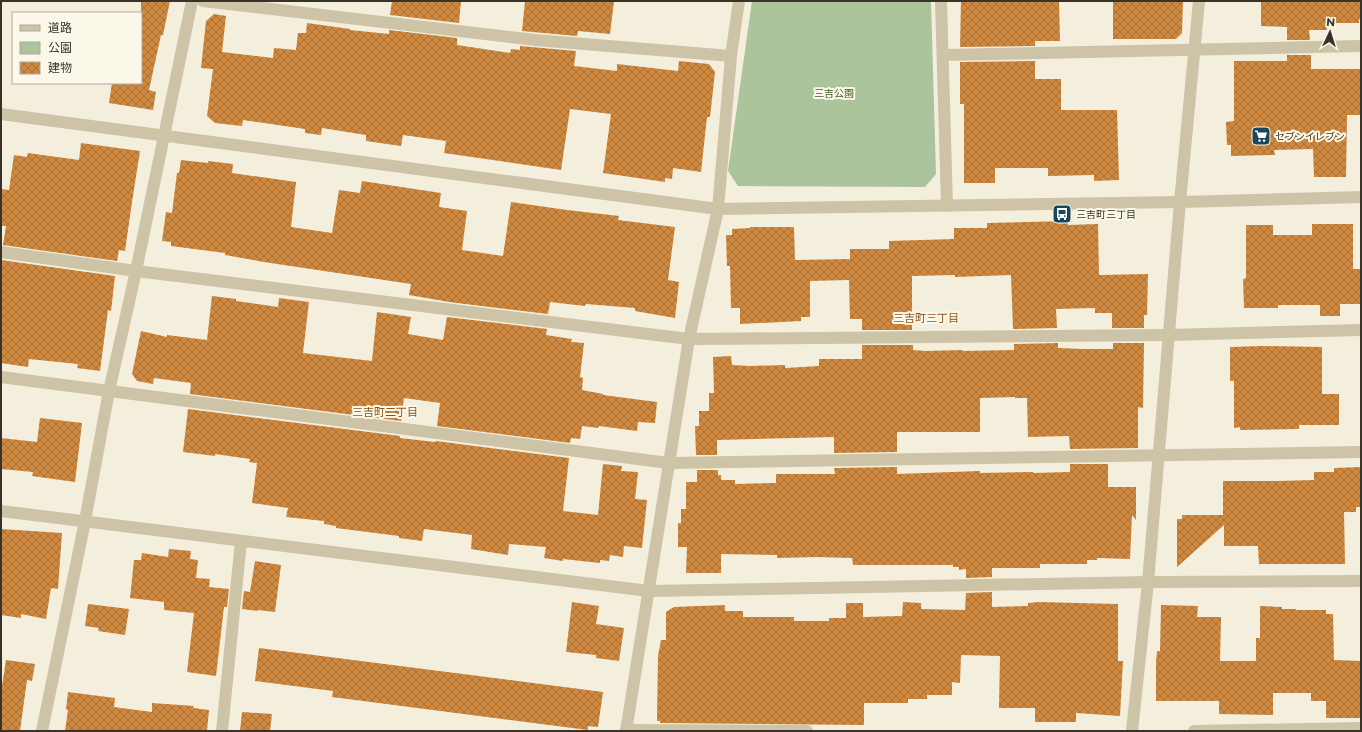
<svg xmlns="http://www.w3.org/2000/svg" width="1362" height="732" font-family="Montserrat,'Noto Sans JP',sans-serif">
  <defs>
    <pattern id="building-cross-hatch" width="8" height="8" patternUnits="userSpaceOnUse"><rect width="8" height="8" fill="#cf883f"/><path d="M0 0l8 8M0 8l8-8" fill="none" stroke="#a97035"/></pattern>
  </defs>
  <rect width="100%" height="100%" fill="#f4efdc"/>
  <!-- green -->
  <path fill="#abc49b" d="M752,1H931L936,174L925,187L738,186L728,171Z"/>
  <!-- building -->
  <g fill="url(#building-cross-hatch)">
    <path d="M141,1H170L163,35H161L149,90L156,92L153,110L109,103L112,83H141Z"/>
    <path d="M392,1H461L459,23L390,15Z"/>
    <path d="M525,1H614L610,34L578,31L577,36L522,31Z"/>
    <path d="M961,1H1059L1060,41H1035V46L960,47Z"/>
    <path d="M1113,1H1183L1182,33L1176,39H1113Z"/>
    <path d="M1261,1H1361V19H1359V23H1326L1327,30H1309L1310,40H1287V27L1261,26Z"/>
    <path d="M214,14L226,16L222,52L273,58L274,48L296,50L298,33H306L307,23L350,29V30L389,34V30L457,38V45L510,53L511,49L520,50V46L576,51L574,66L617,71V64L678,71L679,61L709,64L715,72L710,117H707L701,172L673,168L672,179L665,178V182L603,173L611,114L570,109L561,170L444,153L446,141L403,135L401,146L366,141V135L322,128L321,135L305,133V129L243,120L242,126L215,123L207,116L213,69L201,68L206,21Z"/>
    <path d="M1287,55H1311V69H1361V115H1347L1346,177H1314L1313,149L1274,150L1275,155L1231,156V145H1227L1226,122L1234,121V61H1287Z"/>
    <path d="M1035,61V79H1061V110H1117L1119,180L1094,181V175L1048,176V168H995V183H964V104H960V62Z"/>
    <path d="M81,143L140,151L132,202L125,251L119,250L117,261L3,245L6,226H1V189L9,190L14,155L27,157L28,153L79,160Z"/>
    <path d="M181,160L208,163V161L233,164L232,173L296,182L291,227L332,233L339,190L360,193L362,181L441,193L439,207L467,211L462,250L503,256L511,202L567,210L619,216L618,220L675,227L668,280L679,282L675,318L635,311V308L586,304L585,306L550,302L548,314L449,302L409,295L411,284L264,262L225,255V253L171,246V242L162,241L166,212L172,213L177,173H179Z"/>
    <path d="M1068,221V225L1098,224L1099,275L1148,274L1147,315H1144V328H1112V313H1095V308L1056,309L1057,328L1013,329L1011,275L955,277V275L912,276V330H862V319H850L849,280L810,281V317H801V321L740,324V308H731L730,266H727L726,235H732V229L750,228V227H794L795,260L850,259V249H889V241L954,239V228H987V223Z"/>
    <path d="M1312,224H1353V269H1361V304H1340V316H1320V305H1278V308H1244L1243,279L1246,278V225H1273V235H1312Z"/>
    <path d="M1,260L115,276L111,311L108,310L100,371L77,368L78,364L29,359L28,367L1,363Z"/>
    <path d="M212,296L236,299V301L278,307L279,298L309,302L303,353L372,361L377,312L411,317L408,334L443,340L447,317L547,329L546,335L572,339L571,342L584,343L580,377L583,378L582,390L603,394V395L657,402L655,423L638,422L637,431L599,426L598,428L582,426L580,439L571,438L570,443L437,426L440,403L404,398L401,421L190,394L191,383L154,378L153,384L137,381L132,374L141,331L167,337V335L207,340Z"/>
    <path d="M1058,343V348L1084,349H1113V343H1144L1143,408L1138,407V448L1070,449L1069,436L1028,437L1027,398H1015V397L980,398V432H897V452L834,453V437L717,440V455H696L695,426H699V411H709V393H714L713,357L731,356L732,365L750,366L785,365V368L819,366V359H862V345H913V350L926,351L962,350L963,351L1014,350V344Z"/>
    <path d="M1263,346L1322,347V394H1339V425H1299V429L1240,430V427L1234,428V381H1230V347Z"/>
    <path d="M188,409L400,436V438L435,442L436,441L569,458L563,511L598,515L603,464L622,466L621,471L638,472L635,499L647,500L642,548L624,546L623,557L610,555L609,561L600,560V563L563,559V561L544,558L546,547L509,544L508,555L471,549L472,535L424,529L422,541L399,538V536L336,528V526L324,524V521L286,517L288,508L252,503L257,463L249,462L250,459L215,454V456L183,452Z"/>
    <path d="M40,418L82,423L75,482L32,476L33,472L1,469V438L37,442Z"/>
    <path d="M1070,464H1108V487H1136V520L1132,515L1130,559L1097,558V560H1087V564H1040V568H992V577L966,578V569L959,570V567H953V565H853L852,558L817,557L777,558V555L721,554V573H686L687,547H678V523H681V509H686V482H697V470H718V475H721V480H735V484L776,483V474H835L834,468L897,467V474L980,471V473L1033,472V473L1070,472Z"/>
    <path d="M1361,467V507H1356V512H1344L1345,564H1259L1258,546H1224V525L1177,567V519H1182V515H1223V481H1278L1314,480V472H1334V468Z"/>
    <path d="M1,529L62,533L58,589L51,588L46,619L21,614V618L1,615Z"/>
    <path d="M169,549L191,551L190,559L198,560L196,578L210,579L209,587L229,589L227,607H224L216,676L187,672L194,613L164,610V602L130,598L134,560H141L142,553L168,557Z"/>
    <path d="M255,561L281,565L275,612L258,610V611L242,609L244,591L250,592Z"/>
    <path d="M992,592V607L1028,606V603L1039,602L1118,604V661H1123L1120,716L1076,713V722H1035V708H999L1000,656L961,655L960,683L952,682V695H927V699H908V703H864V725L660,723V721H657L658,656L661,640H666V612L674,607L725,605V611H743V617H794V621H829V618H846V603H863V617L902,616L903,602L921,603V609L965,610L966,593Z"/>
    <path d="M572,602L599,606L596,624L624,628L619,661L596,658V655L566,652Z"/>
    <path d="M88,604L129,609L125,635L98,631L99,628L85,626Z"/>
    <path d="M1161,605L1198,606L1197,617H1221L1220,661H1256V638H1260V606L1282,607V609H1296V610H1326V614H1333L1334,660L1361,661V718H1326V701H1311V693H1273V715L1219,714V701H1156V662L1157,651H1160Z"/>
    <path d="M259,648L603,692L598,727L588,726V730L332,697L333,691L255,681Z"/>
    <path d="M6,660L35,664L32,681L27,680L20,731H1V693Z"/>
    <path d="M68,692L115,698L114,707L152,712V703L194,706L193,708L209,710L207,731H65L68,710L66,709Z"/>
    <path d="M242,712L272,714L270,731H240Z"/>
  </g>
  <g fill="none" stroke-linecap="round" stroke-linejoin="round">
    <!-- minor -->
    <g stroke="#cdc3a7" stroke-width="12">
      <path d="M203,1L535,40L731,56"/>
      <path d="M941,1L947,206"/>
      <path d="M943,55L1361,46"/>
      <path d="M1,114L718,209L1180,202L1361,197"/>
      <path d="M1,252L136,271L689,339L1169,335L1361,330"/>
      <path d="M1,377L669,463L1361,452"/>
      <path d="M1,511L649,591L1148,582L1361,581"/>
      <path d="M626,730L807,731"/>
      <path d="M42,731L85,521L109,391L136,271L192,1"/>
      <path d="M222,731L241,541"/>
      <path d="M626,731L689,339L718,209L731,56L739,1"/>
      <path d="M1132,731L1148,582L1180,202L1199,1"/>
      <path d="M1194,731L1361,728"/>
    </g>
  </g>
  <!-- icons -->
  <defs>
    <g id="supermarket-square" transform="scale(1)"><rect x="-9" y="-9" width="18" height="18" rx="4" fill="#1a475e" stroke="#fbf8e9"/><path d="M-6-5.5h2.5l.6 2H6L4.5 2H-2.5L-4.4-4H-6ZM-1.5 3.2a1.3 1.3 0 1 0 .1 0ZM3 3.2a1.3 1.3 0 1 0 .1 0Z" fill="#fff"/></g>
    <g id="bus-square" transform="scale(1)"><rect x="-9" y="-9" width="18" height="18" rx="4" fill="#1a475e" stroke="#fbf8e9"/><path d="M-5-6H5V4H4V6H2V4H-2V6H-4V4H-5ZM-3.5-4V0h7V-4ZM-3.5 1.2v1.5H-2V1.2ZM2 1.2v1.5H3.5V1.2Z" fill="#fff"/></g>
  </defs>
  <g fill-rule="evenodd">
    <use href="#supermarket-square" x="1261" y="136"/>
    <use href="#bus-square" x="1062" y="214"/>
  </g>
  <g text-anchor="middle" stroke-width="4" stroke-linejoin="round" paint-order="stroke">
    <!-- park labels -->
    <g font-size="10" fill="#3b592a" stroke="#fbf8e9">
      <text x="834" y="97">三吉公園</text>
    </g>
    <!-- poi labels -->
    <g font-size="10" fill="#393228" stroke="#fbf8e9" text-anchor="start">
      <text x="1275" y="140">セブンイレブン</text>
      <text x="1076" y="218">三吉町三丁目</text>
    </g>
    <!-- neighbourhood labels -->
    <g font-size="11" fill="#8e551b" stroke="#fbf8e9">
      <text x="926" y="322">三吉町三丁目</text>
      <text x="385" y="416">三吉町二丁目</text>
    </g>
  </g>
  <!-- border -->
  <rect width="1362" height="732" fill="none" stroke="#393228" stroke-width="4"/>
  <!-- legend -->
  <rect x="12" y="12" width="130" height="72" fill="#fbf8e9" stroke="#ada99c"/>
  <rect x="20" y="25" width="20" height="6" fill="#cdc3a7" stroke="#ada99c"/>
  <text x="48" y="32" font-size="12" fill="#393228">道路</text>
  <rect x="20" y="42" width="20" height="12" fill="#abc49b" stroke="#ada99c"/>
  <text x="48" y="52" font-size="12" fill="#393228">公園</text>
  <rect x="20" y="62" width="20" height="12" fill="url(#building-cross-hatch)" stroke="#ada99c"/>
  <text x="48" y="72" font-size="12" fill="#393228">建物</text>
  <!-- north arrow -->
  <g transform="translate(1330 32) rotate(4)" stroke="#fbf8e9" stroke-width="3" paint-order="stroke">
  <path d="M0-3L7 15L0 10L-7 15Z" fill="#393228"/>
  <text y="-6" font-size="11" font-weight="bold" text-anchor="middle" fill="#393228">N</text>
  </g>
</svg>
